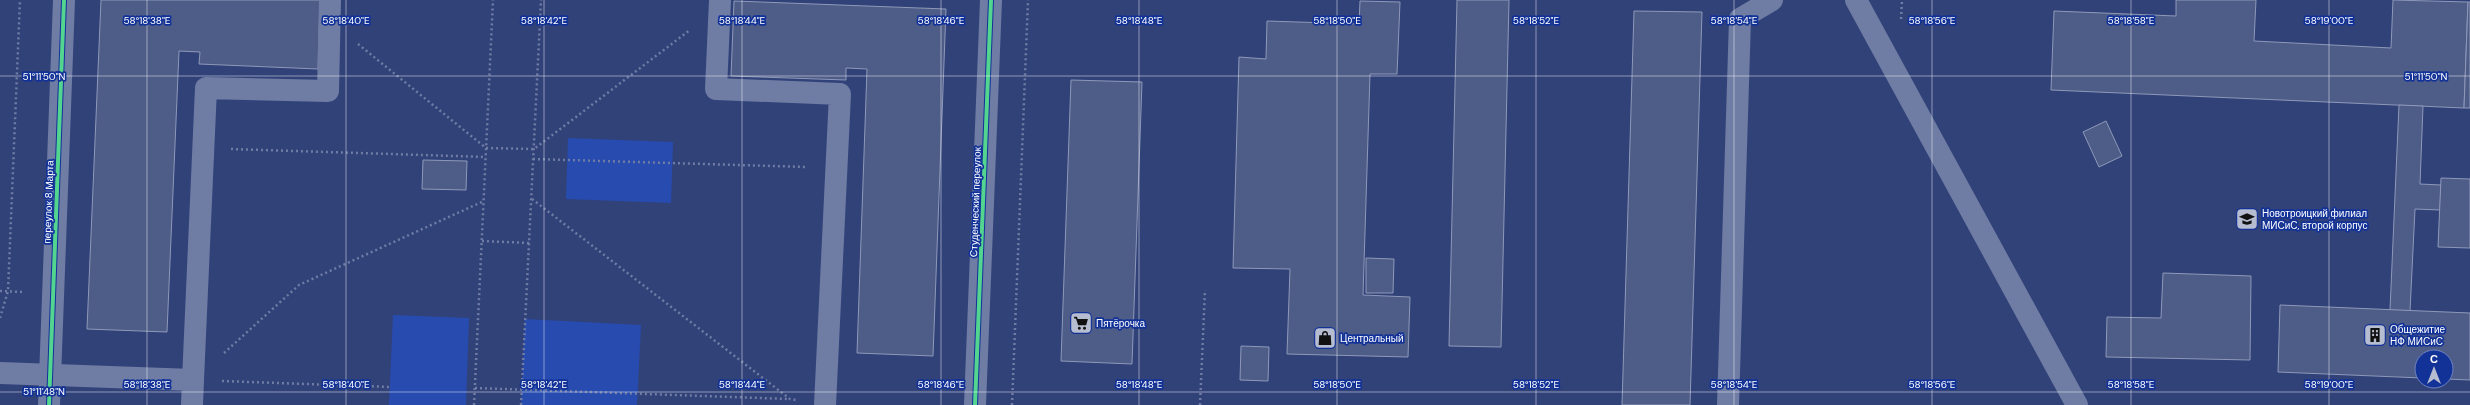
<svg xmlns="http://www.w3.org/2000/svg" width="2470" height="405" font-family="'DM Sans',sans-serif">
  <rect width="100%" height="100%" fill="#314279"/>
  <!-- green -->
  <g fill="#284baf">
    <path d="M568,138L673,142L671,203L566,199Z"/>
    <path d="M393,315L469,318L466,405H389Z"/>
    <path d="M525,319L641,325L637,405H521Z"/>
  </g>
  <!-- building -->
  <g fill="#4e5c88" stroke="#8e99b9">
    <path d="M101,0H320L318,69L199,64L200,52L179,51L167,332L87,329Z"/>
    <path d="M1457,0H1509L1501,347L1449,346Z"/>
    <path d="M2176,0H2256L2254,41L2391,48L2393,0L2468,2L2464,108L2051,90L2054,11L2176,16Z"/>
    <path d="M734,1L946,9L933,356L857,353L867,69L846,68V80L731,76Z"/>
    <path d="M1360,1L1400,2L1397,74H1370L1363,295L1410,297L1408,357L1287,354L1290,269L1233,268L1239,57L1266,59L1267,21L1359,24Z"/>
    <path d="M2468,2H2470V108H2464Z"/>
    <path d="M1634,11L1702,12L1690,405H1622Z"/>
    <path d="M1071,80L1142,82L1132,364L1061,361Z"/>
    <path d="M2399,105L2423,106L2420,184L2441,185L2440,210L2415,209L2410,311L2390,310Z"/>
    <path d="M2106,121L2122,156L2099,167L2083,132Z"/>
    <path d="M423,160L467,161L466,190L422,189Z"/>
    <path d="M2441,178L2470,179V248L2438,247Z"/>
    <path d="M1366,258L1394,259L1393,293H1366Z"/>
    <path d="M2163,273L2251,276L2250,360L2106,357L2107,317L2161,318Z"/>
    <path d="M2280,305L2470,313V380L2446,379V357H2422V378L2278,372Z"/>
    <path d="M1241,346L1269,347L1268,381L1240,380Z"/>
  </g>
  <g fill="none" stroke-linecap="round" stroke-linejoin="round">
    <!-- path -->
    <g stroke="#6f7ca4" stroke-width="2.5" stroke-dasharray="2 3" stroke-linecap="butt">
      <path d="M1901,19L1902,0"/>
      <path d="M358,44L486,148L534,149L690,30"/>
      <path d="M231,149L486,157"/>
      <path d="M533,159L807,167"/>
      <path d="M532,199L790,399L796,400"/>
      <path d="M482,241L529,243"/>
      <path d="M0,291L23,292"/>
      <path d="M0,318L8,291L20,0"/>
      <path d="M224,353L299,285L484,201"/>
      <path d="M222,381L390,387"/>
      <path d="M475,388L789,399"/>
      <path d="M474,405L493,0"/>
      <path d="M521,405L541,0"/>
      <path d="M1012,405L1028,0"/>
      <path d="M1200,405L1205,290"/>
    </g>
    <!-- minor -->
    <g stroke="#6f7ca4" stroke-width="22">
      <path d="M720,0L716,89L840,94L825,405"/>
      <path d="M1856,0L2077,405"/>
      <path d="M0,373L193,380L192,405"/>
      <path d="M193,380L206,88L328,91L330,0"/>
      <path d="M49,405L64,0"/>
      <path d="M975,405L991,0"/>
      <path d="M1728,405L1740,19L1772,0"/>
    </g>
    <!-- cycleway casing -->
    <g stroke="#123298" stroke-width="6">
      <g id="cycleway">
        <path d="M49,405L64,0"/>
        <path d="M975,405L991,0"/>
      </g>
    </g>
    <!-- cycleway -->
    <use href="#cycleway" stroke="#53d58f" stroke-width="4"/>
  </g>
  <!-- ticks -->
  <path fill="none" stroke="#fff" stroke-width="1" stroke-opacity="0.45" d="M147,0V405M346,0V405M544,0V405M742,0V405M941,0V405M1139,0V405M1337,0V405M1536,0V405M1734,0V405M1932,0V405M2131,0V405M2329,0V405M0,76H2470M0,392H2470"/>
  <!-- icons -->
  <defs>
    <g id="university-square" transform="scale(1.15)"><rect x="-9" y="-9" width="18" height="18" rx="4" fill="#b7bdd0" stroke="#123298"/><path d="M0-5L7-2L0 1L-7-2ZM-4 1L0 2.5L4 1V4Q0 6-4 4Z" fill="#111"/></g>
    <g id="supermarket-square" transform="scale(1.15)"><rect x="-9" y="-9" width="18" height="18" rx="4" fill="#b7bdd0" stroke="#123298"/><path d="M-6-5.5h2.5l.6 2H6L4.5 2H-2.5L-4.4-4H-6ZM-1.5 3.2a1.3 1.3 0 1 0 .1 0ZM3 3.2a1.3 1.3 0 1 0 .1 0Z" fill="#111"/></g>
    <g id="building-square" transform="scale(1.15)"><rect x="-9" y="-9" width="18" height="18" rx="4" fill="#b7bdd0" stroke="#123298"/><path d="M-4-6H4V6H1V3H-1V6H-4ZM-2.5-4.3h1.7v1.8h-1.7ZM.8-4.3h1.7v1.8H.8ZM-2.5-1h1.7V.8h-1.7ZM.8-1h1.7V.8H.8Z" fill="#111"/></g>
    <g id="shop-square" transform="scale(1.15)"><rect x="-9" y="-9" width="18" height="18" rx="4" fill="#b7bdd0" stroke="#123298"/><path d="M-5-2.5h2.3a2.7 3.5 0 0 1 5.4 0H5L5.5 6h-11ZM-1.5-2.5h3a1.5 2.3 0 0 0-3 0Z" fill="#111"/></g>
  </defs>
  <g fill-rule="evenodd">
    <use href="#university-square" x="2247" y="219"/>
    <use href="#supermarket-square" x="1081" y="323"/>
    <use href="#building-square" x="2375" y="335"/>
    <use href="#shop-square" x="1325" y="338"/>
  </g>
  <g text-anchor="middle" stroke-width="3.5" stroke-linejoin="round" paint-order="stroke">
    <!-- street labels -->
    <g font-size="10" fill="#fff" stroke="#123298">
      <text transform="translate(48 202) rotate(-88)" y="4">переулок 8 Марта</text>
      <text transform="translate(975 202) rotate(-88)" y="4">Студенческий переулок</text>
    </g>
    <!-- poi labels -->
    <g font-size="10" fill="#fff" stroke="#123298" text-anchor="start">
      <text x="2262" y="217">Новотроицкий филиал<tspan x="2262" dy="12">МИСиС, второй корпус</tspan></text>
      <text x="1096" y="327">Пятёрочка</text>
      <text x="2390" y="333">Общежитие<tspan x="2390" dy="12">НФ МИСиС</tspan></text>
      <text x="1340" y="342">Центральный</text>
    </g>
  </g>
  <g font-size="10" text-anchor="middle" fill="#fff" stroke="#123298" stroke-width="3.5" stroke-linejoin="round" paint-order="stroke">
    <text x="147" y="24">58°18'38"E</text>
    <text x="346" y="24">58°18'40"E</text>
    <text x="544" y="24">58°18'42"E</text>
    <text x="742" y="24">58°18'44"E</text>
    <text x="941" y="24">58°18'46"E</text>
    <text x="1139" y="24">58°18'48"E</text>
    <text x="1337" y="24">58°18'50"E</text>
    <text x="1536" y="24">58°18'52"E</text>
    <text x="1734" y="24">58°18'54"E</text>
    <text x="1932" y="24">58°18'56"E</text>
    <text x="2131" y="24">58°18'58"E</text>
    <text x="2329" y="24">58°19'00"E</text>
    <text x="44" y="80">51°11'50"N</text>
    <text x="2426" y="80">51°11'50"N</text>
    <text x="147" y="388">58°18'38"E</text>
    <text x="346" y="388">58°18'40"E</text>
    <text x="544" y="388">58°18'42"E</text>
    <text x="742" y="388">58°18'44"E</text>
    <text x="941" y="388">58°18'46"E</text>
    <text x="1139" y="388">58°18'48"E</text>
    <text x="1337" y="388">58°18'50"E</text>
    <text x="1536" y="388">58°18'52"E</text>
    <text x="1734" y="388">58°18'54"E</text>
    <text x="1932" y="388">58°18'56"E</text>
    <text x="2131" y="388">58°18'58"E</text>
    <text x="2329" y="388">58°19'00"E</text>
    <text x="44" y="395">51°11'48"N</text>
  </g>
  <!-- north arrow -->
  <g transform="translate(2434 369)"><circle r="19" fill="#123298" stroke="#7184c1"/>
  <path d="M0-3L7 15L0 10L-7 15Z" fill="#b7bdd0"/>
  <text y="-6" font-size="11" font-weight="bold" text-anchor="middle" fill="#ffffff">С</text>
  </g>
</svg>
